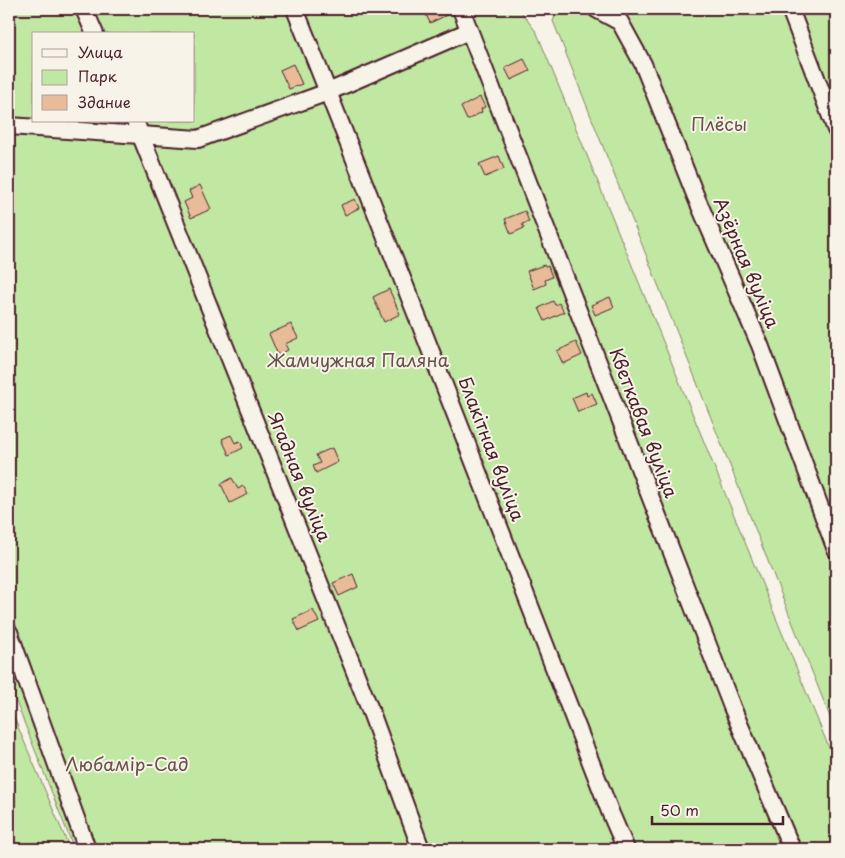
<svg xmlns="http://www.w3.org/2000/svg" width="845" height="858" font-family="'Playpen Sans',sans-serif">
  <rect width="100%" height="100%" fill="#f7f3e8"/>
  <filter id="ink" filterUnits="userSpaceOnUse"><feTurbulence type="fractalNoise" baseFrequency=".02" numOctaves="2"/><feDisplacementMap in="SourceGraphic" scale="10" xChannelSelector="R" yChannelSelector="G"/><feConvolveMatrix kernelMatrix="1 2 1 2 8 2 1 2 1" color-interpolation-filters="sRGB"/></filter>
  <g filter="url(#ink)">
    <!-- green -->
    <g fill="#c1e8a2" stroke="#868466" fill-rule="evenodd">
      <path d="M9,9H519L537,33L836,765V849H74L9,684ZM34,34H194V121H34Z"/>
      <path d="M558,9H836V732L553,21Z"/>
      <path d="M9,706L70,849H9Z"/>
    </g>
    <!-- building -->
    <g fill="#e9bc99" stroke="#4a1f2b">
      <path d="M426,9H447L449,14L430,23L424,10Z"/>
      <path d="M524,59L530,71L511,80L505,68Z"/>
      <path d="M293,64L302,84L289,89L280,70Z"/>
      <path d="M480,97L485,107L481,109L482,112L467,120L461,107Z"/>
      <path d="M499,156L504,169L485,177L479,164Z"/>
      <path d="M200,185L211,209L191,218L184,202L192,198L189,191Z"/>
      <path d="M355,199L359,208L345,215L341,205Z"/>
      <path d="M525,211L529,222L522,224L524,228L511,234L505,219Z"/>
      <path d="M544,265L545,267L548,266L552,277L545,280L546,284L534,289L527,271Z"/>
      <path d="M389,289L400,314L384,322L373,297Z"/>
      <path d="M610,297L614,307L595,315L591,305Z"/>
      <path d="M553,301L555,305L559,303L564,312L545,321L539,308Z"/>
      <path d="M291,324L298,338L285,344L288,350L278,355L269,334Z"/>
      <path d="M576,342L582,355L563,364L557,351Z"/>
      <path d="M586,392L587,396L592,393L597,404L578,412L572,398Z"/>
      <path d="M231,435L235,443L240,441L243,448L229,455L222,439Z"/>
      <path d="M332,448L338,462L316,473L313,466L320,463L316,455Z"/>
      <path d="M232,478L238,489L243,486L248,494L230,503L221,484Z"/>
      <path d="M353,574L358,587L339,596L333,583Z"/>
      <path d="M313,610L319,622L299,631L293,619Z"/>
    </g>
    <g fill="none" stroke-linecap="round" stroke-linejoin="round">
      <!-- minor casing -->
      <g stroke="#4a1f2b" stroke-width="20">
        <g id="minor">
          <path d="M84,9L95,34"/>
          <path d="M295,9L421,326L611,814L626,849"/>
          <path d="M461,9L732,707L792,849"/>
          <path d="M596,9L620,22L643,64L696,197L760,345L836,550"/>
          <path d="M790,9L836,130"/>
          <path d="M135,121L371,712L421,849"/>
          <path d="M9,126L198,139L328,92L469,31"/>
          <path d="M9,632L87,849"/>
        </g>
      </g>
      <!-- minor -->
      <use href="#minor" stroke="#f7f3e8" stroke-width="16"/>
    </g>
  </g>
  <g text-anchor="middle" stroke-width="4" stroke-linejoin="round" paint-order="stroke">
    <!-- park labels -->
    <g font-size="18" fill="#685149" stroke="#f7f3e8">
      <text x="719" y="131">Плёсы</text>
      <text x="358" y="367">Жамчужная Паляна</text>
      <text x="127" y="771">Любамір-Сад</text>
    </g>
    <!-- street labels -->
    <g font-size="18" fill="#4a1f2b" stroke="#f7f3e8">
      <text transform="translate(746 263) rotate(67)" y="6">Азёрная вуліца</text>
      <text transform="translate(643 423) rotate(69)" y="6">Кветкавая вуліца</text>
      <text transform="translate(491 449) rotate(69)" y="6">Блакітная вуліца</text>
      <text transform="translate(299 477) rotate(68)" y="6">Ягадная вуліца</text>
    </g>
  </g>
  <!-- margin -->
  <rect width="845" height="858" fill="none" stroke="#f7f3e8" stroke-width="30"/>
  <rect x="15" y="15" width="815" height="828" fill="none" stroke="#4a1f2b" stroke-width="2" filter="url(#ink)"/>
  <!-- legend -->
  <rect x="32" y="32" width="162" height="90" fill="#f7f3e8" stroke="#b29e9c"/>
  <rect x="42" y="49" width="25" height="8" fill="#f7f3e8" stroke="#b29e9c"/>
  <text x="78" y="58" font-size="15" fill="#4a1f2b">Улица</text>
  <rect x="42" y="70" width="25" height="15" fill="#c1e8a2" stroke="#b29e9c"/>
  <text x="78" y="82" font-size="15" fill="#4a1f2b">Парк</text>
  <rect x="42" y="95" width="25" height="15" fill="#e9bc99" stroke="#b29e9c"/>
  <text x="78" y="108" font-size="15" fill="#4a1f2b">Здание</text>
  <!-- scale -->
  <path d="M652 816v8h131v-8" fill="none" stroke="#4a1f2b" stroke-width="2.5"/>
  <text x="660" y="816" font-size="15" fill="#4a1f2b" stroke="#f7f3e8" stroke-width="4" paint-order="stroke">50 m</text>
</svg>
